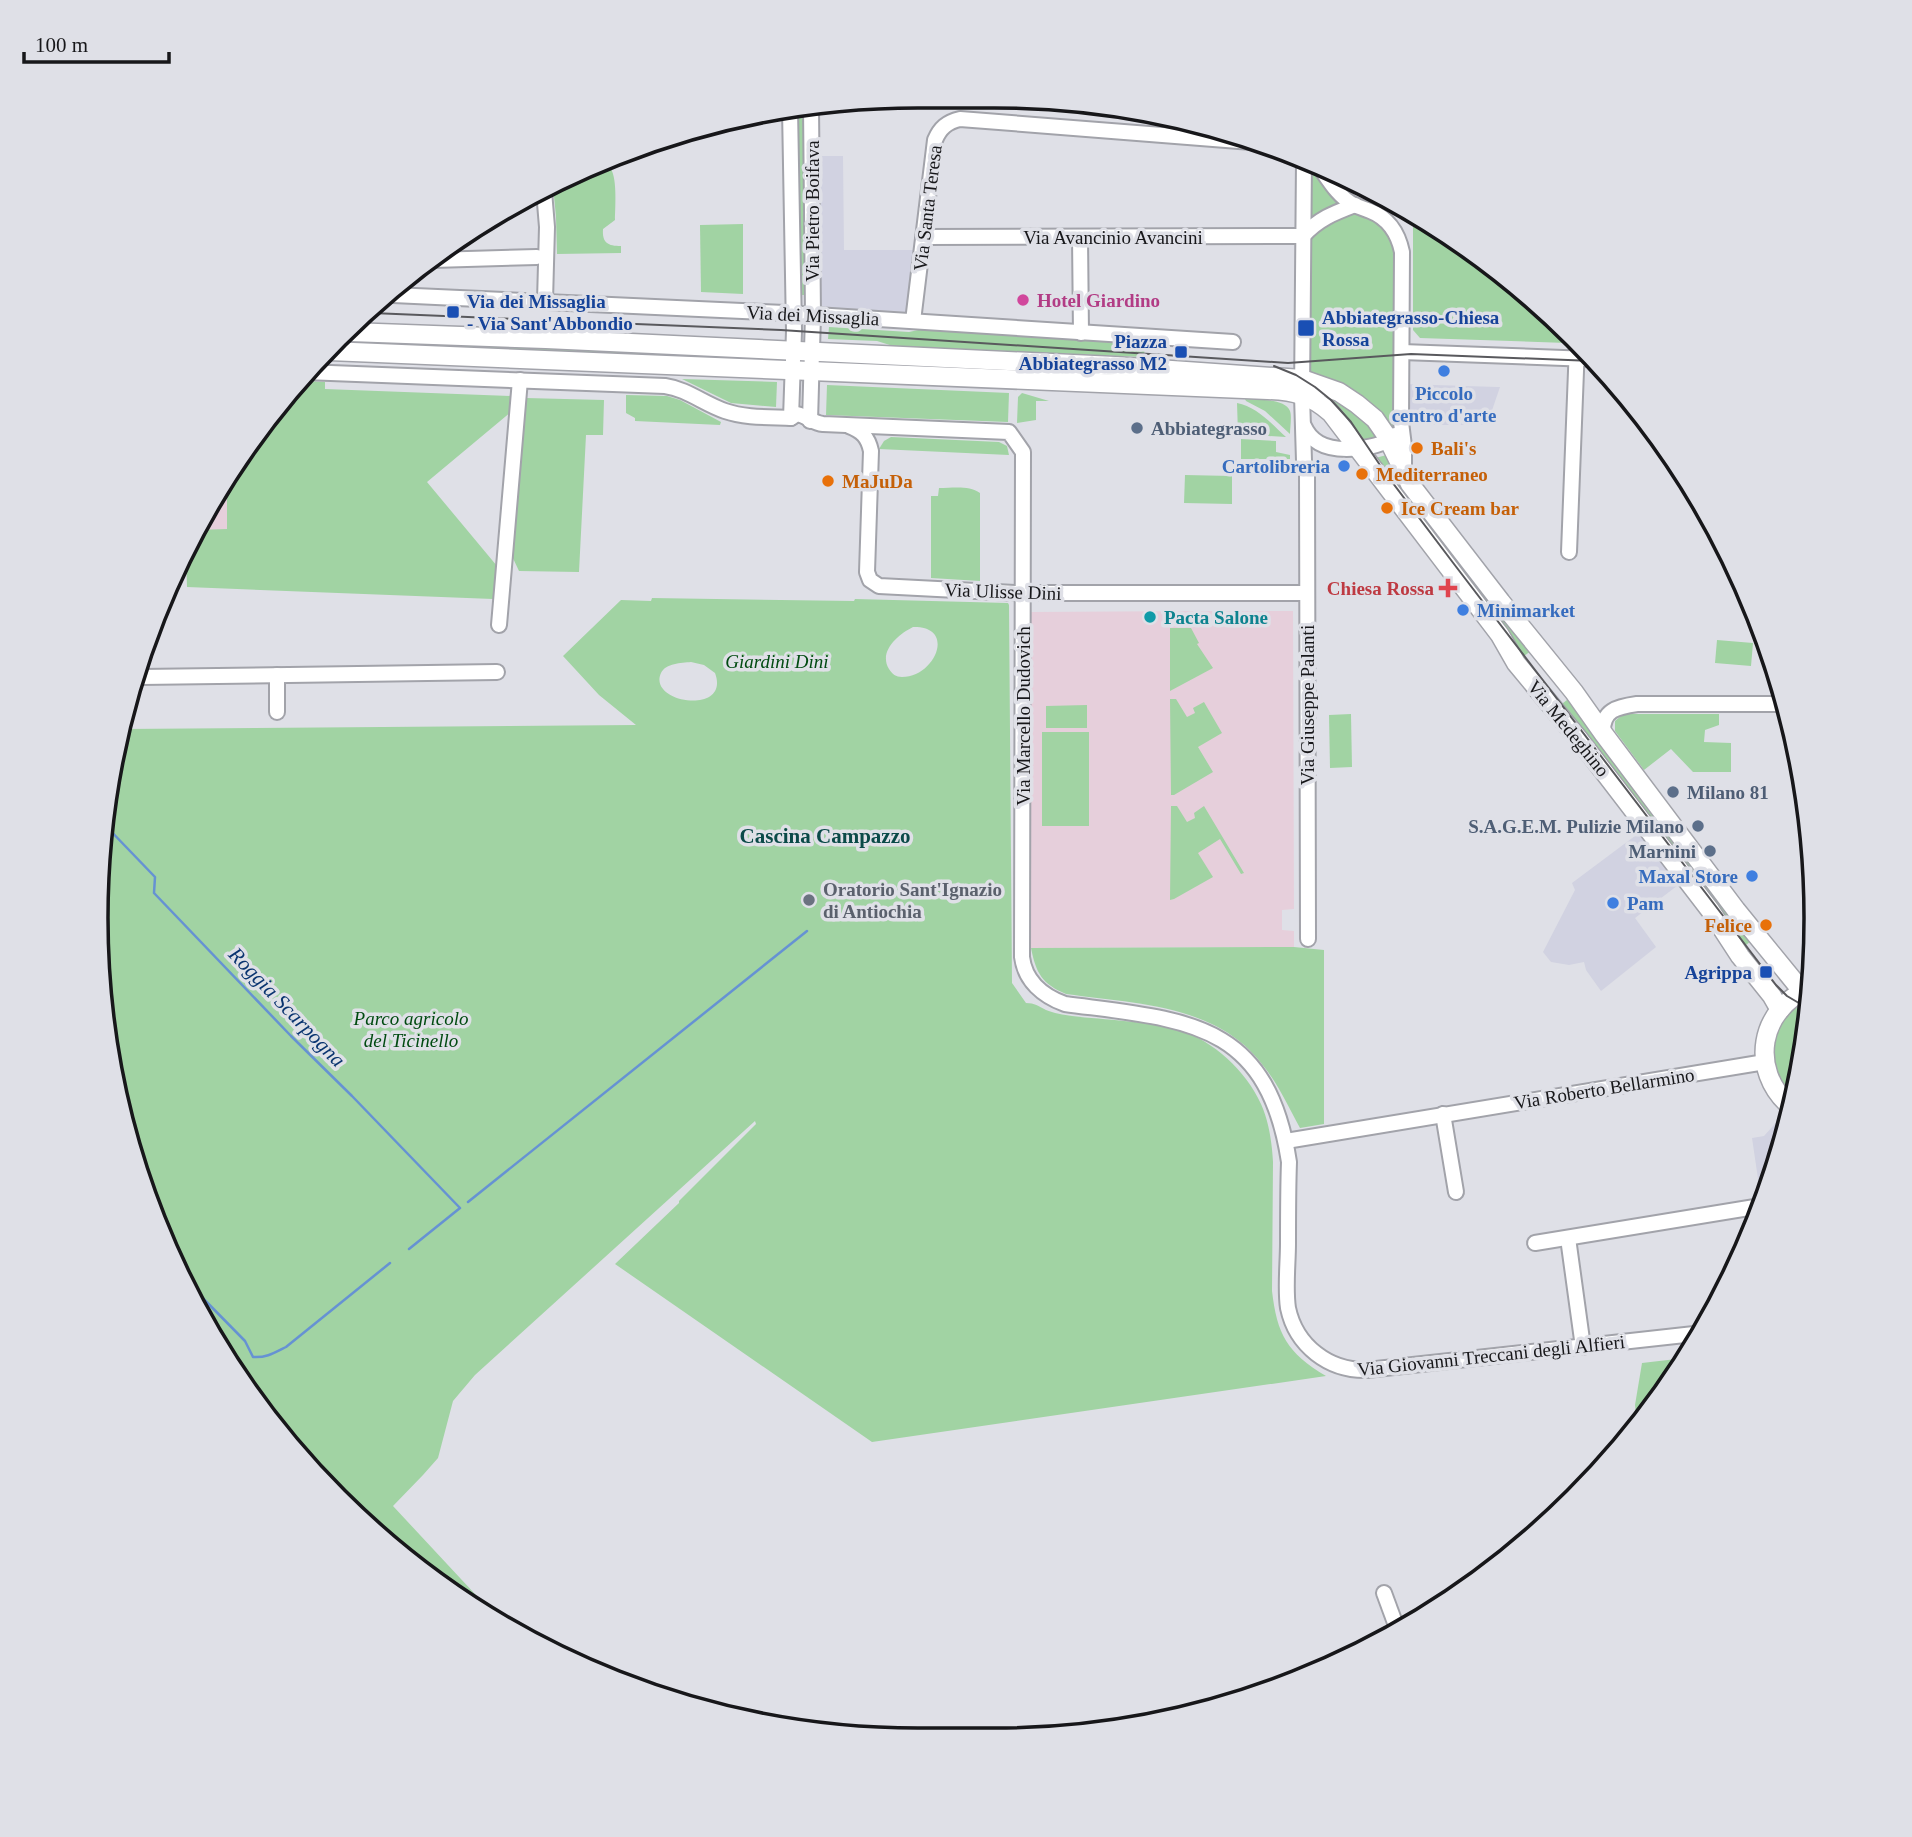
<svg xmlns="http://www.w3.org/2000/svg" width="1912" height="1837" font-family="'Times New Roman',serif">
  <rect width="100%" height="100%" fill="#dfe0e7"/>
  <!-- built -->
  <g fill="#d1d2e1">
    <path d="M816,156H843L844,250H918L909,329L818,322Z"/>
    <path d="M1404,384L1497,387H1500L1487,425H1420L1404,424Z"/>
    <path d="M1647,827L1686,879L1635,918L1656,947L1601,991L1586,970L1584,962L1569,965L1551,962L1543,952L1575,890L1572,883Z"/>
    <path d="M1790,1107L1772,1182L1762,1206L1752,1138L1764,1136Z"/>
  </g>
  <!-- education -->
  <g fill="#e6cfdb">
    <path d="M227,479V530H196L206,508Z"/>
    <path d="M1201,611H1293L1294,909L1282,910V930L1294,931V947L1031,948V612Z"/>
  </g>
  <!-- green -->
  <g fill="#a1d3a3" fill-rule="evenodd">
    <path d="M805,107L807,295H798L797,108Z"/>
    <path d="M1311,164L1316,166L1344,202L1310,221Z"/>
    <path d="M592,165C597,165 605,164 609,167C618,174 615,209 615,220L603,229C602,243 608,246 621,246V253L557,254L556,217L553,186Z"/>
    <path d="M1413,212L1535,300L1568,335L1567,343L1420,338L1413,330Z"/>
    <path d="M1351,214C1375,214 1383,226 1396,245V422L1391,432L1307,373L1310,322V241C1319,225 1334,219 1351,214Z"/>
    <path d="M743,224V294L701,292L700,225Z"/>
    <path d="M829,327L909,332L923,329L1145,343L1144,357L893,346L877,341L828,339Z"/>
    <path d="M342,339L668,352V359L335,345Z"/>
    <path d="M682,379L777,382L776,407L731,403Z"/>
    <path d="M308,381L325,382V389L513,396L512,411L427,482L497,566L493,599L187,587L186,553L196,530L227,529V479L295,383Z"/>
    <path d="M827,385L1009,393L1008,422L826,415Z"/>
    <path d="M1307,387L1355,408L1380,437L1361,442Z"/>
    <path d="M1022,393L1049,401H1036V420L1017,423L1018,397Z"/>
    <path d="M626,395L667,396L680,400L721,422L720,425L635,421V418L626,413Z"/>
    <path d="M526,398L604,400L603,435H586L579,572L519,571L511,554Z"/>
    <path d="M1245,399C1256,400 1285,398 1290,411C1292,416 1290,428 1290,434L1265,411L1246,401Z"/>
    <path d="M1237,403C1257,407 1272,424 1286,437L1238,434Z"/>
    <path d="M891,437L999,442L1007,446L1009,455L879,449L884,441Z"/>
    <path d="M1241,439L1276,441V452L1290,455V459H1241Z"/>
    <path d="M1387,455L1535,648L1520,659L1371,459Z"/>
    <path d="M1185,475L1232,476V504L1184,503Z"/>
    <path d="M939,488C953,488 969,485 980,493V581L931,578V496H938Z"/>
    <path d="M652,598L854,601L855,599L1008,603L1009,605L1012,983L1026,1003C1035,1003 1038,1006 1046,1010C1053,1013 1064,1015 1072,1016C1105,1020 1148,1021 1179,1030C1214,1041 1246,1071 1261,1104C1269,1122 1272,1143 1273,1162L1272,1291C1277,1334 1287,1353 1326,1376L872,1442L615,1264L679,1203V1201L756,1124L755,1121L475,1375L453,1401L438,1458L423,1475L393,1506L501,1622L418,1571L300,1460L206,1329L124,1132L98,973L103,812L123,729L636,725L599,695L563,656L621,600L651,601ZM913,627C957,626 935,677 902,677C896,677 892,674 889,669C878,651 899,634 913,627ZM691,662L704,665L715,673C731,716 647,703 661,673C666,663 681,663 691,662Z"/>
    <path d="M1170,628H1191L1199,643L1197,644L1213,668L1170,691Z"/>
    <path d="M1717,640L1753,643L1751,666L1715,663Z"/>
    <path d="M1572,696L1756,937L1741,949L1558,707Z"/>
    <path d="M1170,699H1176L1187,717L1195,713L1193,708L1204,702L1222,733L1198,747L1213,772L1174,795H1171Z"/>
    <path d="M1087,705V728H1046V706Z"/>
    <path d="M1351,714L1352,767L1330,768L1329,715Z"/>
    <path d="M1626,714H1719V725L1705,730L1704,742L1731,743V772H1693L1671,749L1644,770L1615,731V721L1621,716Z"/>
    <rect x="1042" y="732" width="47" height="94"/>
    <path d="M1171,806H1177L1187,822L1195,818L1194,813L1204,806L1244,873L1241,874L1220,839L1198,853L1213,877L1174,899L1170,900Z"/>
    <path d="M1294,947L1324,950V1124L1300,1128C1289,1108 1279,1086 1265,1068C1219,1004 1137,1004 1066,994C1042,984 1036,973 1031,948Z"/>
    <path d="M1810,994L1809,1025L1791,1100L1773,1075L1771,1035L1780,1017Z"/>
    <path d="M1685,1358L1637,1425L1635,1405L1642,1363Z"/>
  </g>
  <g fill="none" stroke-linecap="round" stroke-linejoin="round">
    <!-- stream -->
    <g stroke="#6692d3" stroke-width="2.5">
      <path d="M103,823L155,877L154,893L291,1036L352,1096L460,1208L409,1249"/>
      <path d="M468,1202L807,931"/>
      <path d="M186,1281L245,1341L253,1357C266,1358 274,1353 286,1347L390,1263"/>
      <path d="M328,1486L343,1490L445,1588"/>
    </g>
    <!-- minor casing -->
    <g stroke="#a2a3aa" stroke-width="18">
      <g id="minor">
        <path d="M790,109L794,331L791,418"/>
        <path d="M1304,161L1302,395L1304,461L1307,471L1308,939"/>
        <path d="M1321,169C1330,182 1339,197 1354,205C1359,207 1365,209 1370,211C1388,218 1398,233 1402,252L1401,422L1404,446V471"/>
        <path d="M544,191L547,227L545,301"/>
        <path d="M1303,236C1318,219 1334,213 1355,205"/>
        <path d="M923,237L1303,236"/>
        <path d="M1080,237L1081,333"/>
        <path d="M433,260L537,257"/>
        <path d="M393,295L785,313L1233,342"/>
        <path d="M913,321L935,140C940,128 947,122 960,119L1264,143"/>
        <path d="M1402,352L1590,359"/>
        <path d="M305,372L665,386C687,389 704,404 725,411C745,418 770,417 791,418L797,414C807,416 813,423 823,424L1009,432L1023,452L1022,957C1025,981 1043,996 1065,1004C1184,1020 1267,1019 1289,1162C1288,1189 1288,1216 1288,1243C1288,1264 1285,1288 1288,1308C1296,1346 1329,1371 1367,1370L1703,1333"/>
        <path d="M810,421L813,315L811,107"/>
        <path d="M849,426C862,431 868,437 871,451L867,572L870,580L879,586L1015,593H1306"/>
        <path d="M1304,426C1307,433 1312,439 1319,443C1336,453 1380,450 1395,435"/>
        <path d="M1569,552L1577,345"/>
        <path d="M499,625L520,380"/>
        <path d="M135,674L141,677L497,672"/>
        <path d="M277,675V712"/>
        <path d="M1603,733C1602,710 1617,707 1637,704H1787"/>
        <path d="M1443,1114L1456,1192"/>
        <path d="M1286,1141L1765,1062"/>
        <path d="M1568,1238L1583,1347"/>
        <path d="M1535,1243L1761,1206"/>
        <path d="M1384,1593L1398,1631"/>
      </g>
    </g>
    <!-- major casing -->
    <g stroke="#a2a3aa" stroke-width="21">
      <g id="major">
        <path d="M350,332L546,339L1115,366L1302,379L1339,392L1357,404L1375,419L1386,435L1410,484L1501,602L1574,692L1603,733L1736,910L1802,991"/>
        <path d="M329,351L1268,390C1294,391 1311,395 1331,413L1500,635L1516,663L1578,738L1710,910L1740,956L1772,996L1780,1010"/>
        <path d="M1790,1106C1749,1070 1759,1009 1810,988"/>
      </g>
    </g>
    <!-- minor -->
    <use href="#minor" stroke="#fff" stroke-width="14"/>
    <!-- major -->
    <use href="#major" stroke="#fff" stroke-width="18"/>
    <!-- tram -->
    <g stroke="#59595d" stroke-width="2">
      <path d="M372,313L781,330L1288,363L1411,354L1593,361"/>
      <path d="M1274,366L1296,375L1315,387L1331,400L1351,422L1386,474L1454,564L1776,985L1787,996L1809,1009"/>
    </g>
  </g>
  <!-- markers -->
  <circle fill="#d1479c" stroke="#dfe0e7" stroke-width="2.5" cx="1023" cy="300" r="7"/>
  <g fill="#1a4fb4" stroke="#dfe0e7" stroke-width="2.5">
    <rect x="446" y="305" width="14" height="14" rx="3.5"/>
    <rect x="1297" y="319" width="18" height="18" rx="3.5"/>
    <rect x="1174" y="345" width="14" height="14" rx="3.5"/>
    <rect x="1759" y="965" width="14" height="14" rx="3.5"/>
  </g>
  <g fill="#3f7fe0" stroke="#dfe0e7" stroke-width="2.5">
    <circle cx="1444" cy="371" r="7"/>
    <circle cx="1344" cy="466" r="7"/>
    <circle cx="1463" cy="610" r="7"/>
    <circle cx="1752" cy="876" r="7"/>
    <circle cx="1613" cy="903" r="7"/>
  </g>
  <g fill="#5c6f8a" stroke="#dfe0e7" stroke-width="2.5">
    <circle cx="1137" cy="428" r="7"/>
    <circle cx="1673" cy="792" r="7"/>
    <circle cx="1698" cy="826" r="7"/>
    <circle cx="1710" cy="851" r="7"/>
  </g>
  <g fill="#e8710a" stroke="#dfe0e7" stroke-width="2.5">
    <circle cx="1417" cy="448" r="7"/>
    <circle cx="1362" cy="474" r="7"/>
    <circle cx="828" cy="481" r="7"/>
    <circle cx="1387" cy="508" r="7"/>
    <circle cx="1766" cy="925" r="7"/>
  </g>
  <path fill="#e0444e" stroke="#dfe0e7" stroke-width="2.5" d="M1444.5 577.5h7v7h7v7h-7v7h-7v-7h-7v-7h7z"/>
  <circle fill="#0f9aa8" stroke="#dfe0e7" stroke-width="2.5" cx="1150" cy="617" r="7"/>
  <circle fill="#6b7280" stroke="#dfe0e7" stroke-width="2.5" cx="809" cy="900" r="7"/>
  <g text-anchor="middle" stroke-width="7" stroke-linejoin="round" paint-order="stroke">
    <!-- street labels -->
    <g font-size="19" fill="#17171a" stroke="#dfe0e7">
      <text transform="translate(927 208) rotate(-83)" y="7">Via Santa Teresa</text>
      <text transform="translate(812 211) rotate(-90)" y="7">Via Pietro Boifava</text>
      <text x="1113" y="244">Via Avancinio Avancini</text>
      <text transform="translate(813 315) rotate(3)" y="7">Via dei Missaglia</text>
      <text transform="translate(1003 591) rotate(2)" y="7">Via Ulisse Dini</text>
      <text transform="translate(1307 705) rotate(-90)" y="7">Via Giuseppe Palanti</text>
      <text transform="translate(1023 716) rotate(-90)" y="7">Via Marcello Dudovich</text>
      <text transform="translate(1569 728) rotate(51)" y="7">Via Medeghino</text>
      <text transform="translate(1604 1088) rotate(-9)" y="7">Via Roberto Bellarmino</text>
      <text transform="translate(1491 1355) rotate(-6)" y="7">Via Giovanni Treccani degli Alfieri</text>
    </g>
    <!-- hotel labels -->
    <g font-size="19" font-weight="bold" fill="#b23c85" stroke="#dfe0e7" text-anchor="start">
      <text x="1037" y="307">Hotel Giardino</text>
    </g>
    <!-- transit labels -->
    <g font-size="19" font-weight="bold" fill="#164399" stroke="#dfe0e7" text-anchor="start">
      <text x="467" y="308">Via dei Missaglia<tspan x="467" dy="22">- Via Sant'Abbondio</tspan></text>
      <text x="1322" y="324">Abbiategrasso-Chiesa<tspan x="1322" dy="22">Rossa</tspan></text>
      <text x="1167" y="348" text-anchor="end">Piazza<tspan x="1167" dy="22">Abbiategrasso M2</tspan></text>
      <text x="1752" y="979" text-anchor="end">Agrippa</text>
    </g>
    <!-- shop labels -->
    <g font-size="19" font-weight="bold" fill="#366cbe" stroke="#dfe0e7" text-anchor="end">
      <text x="1444" y="400" text-anchor="middle">Piccolo<tspan x="1444" dy="22">centro d'arte</tspan></text>
      <text x="1330" y="473">Cartolibreria</text>
      <text x="1477" y="617" text-anchor="start">Minimarket</text>
      <text x="1738" y="883">Maxal Store</text>
      <text x="1627" y="910" text-anchor="start">Pam</text>
    </g>
    <!-- service labels -->
    <g font-size="19" font-weight="bold" fill="#4e5e75" stroke="#dfe0e7" text-anchor="start">
      <text x="1151" y="435">Abbiategrasso</text>
      <text x="1687" y="799">Milano 81</text>
      <text x="1684" y="833" text-anchor="end">S.A.G.E.M. Pulizie Milano</text>
      <text x="1696" y="858" text-anchor="end">Marnini</text>
    </g>
    <!-- food labels -->
    <g font-size="19" font-weight="bold" fill="#c56008" stroke="#dfe0e7" text-anchor="start">
      <text x="1431" y="455">Bali's</text>
      <text x="1376" y="481">Mediterraneo</text>
      <text x="842" y="488">MaJuDa</text>
      <text x="1401" y="515">Ice Cream bar</text>
      <text x="1752" y="932" text-anchor="end">Felice</text>
    </g>
    <!-- health labels -->
    <g font-size="19" font-weight="bold" fill="#be3a42" stroke="#dfe0e7" text-anchor="end">
      <text x="1434" y="595">Chiesa Rossa</text>
    </g>
    <!-- culture labels -->
    <g font-size="19" font-weight="bold" fill="#0d838f" stroke="#dfe0e7" text-anchor="start">
      <text x="1164" y="624">Pacta Salone</text>
    </g>
    <!-- park labels -->
    <g font-size="19" font-style="italic" fill="#004b11" stroke="#dfe0e7">
      <text x="777" y="668">Giardini Dini</text>
      <text x="411" y="1025">Parco agricolo<tspan x="411" dy="22">del Ticinello</tspan></text>
    </g>
    <!-- worship labels -->
    <g font-size="19" font-weight="bold" fill="#5b616d" stroke="#dfe0e7" text-anchor="start">
      <text x="823" y="896">Oratorio Sant'Ignazio<tspan x="823" dy="22">di Antiochia</tspan></text>
    </g>
    <!-- neighbourhood labels -->
    <g font-size="21" font-weight="bold" fill="#0a4a48" stroke="#dfe0e7">
      <text x="825" y="843">Cascina Campazzo</text>
    </g>
    <!-- water labels -->
    <g font-size="21" font-style="italic" fill="#0a3470" stroke="#dfe0e7">
      <text transform="translate(287 1007) rotate(46)" y="7">Roggia Scarpogna</text>
    </g>
  </g>
  <!-- crop -->
  <path d="M0 0H1912V1837H0ZM918 108H994A810 810 0 0 1 1804 918V918A810 810 0 0 1 994 1728H918A810 810 0 0 1 108 918V918A810 810 0 0 1 918 108Z" fill="#dfe0e7" fill-rule="evenodd"/>
  <path fill="none" stroke="#17171a" stroke-width="3.5" d="M918 108H994A810 810 0 0 1 1804 918V918A810 810 0 0 1 994 1728H918A810 810 0 0 1 108 918V918A810 810 0 0 1 918 108Z"/>
  <!-- scale -->
  <path d="M24 52v10h145v-10" fill="none" stroke="#17171a" stroke-width="3.5"/>
  <text x="35" y="52" font-size="21" fill="#17171a" stroke="#dfe0e7" stroke-width="5" paint-order="stroke">100 m</text>
</svg>
